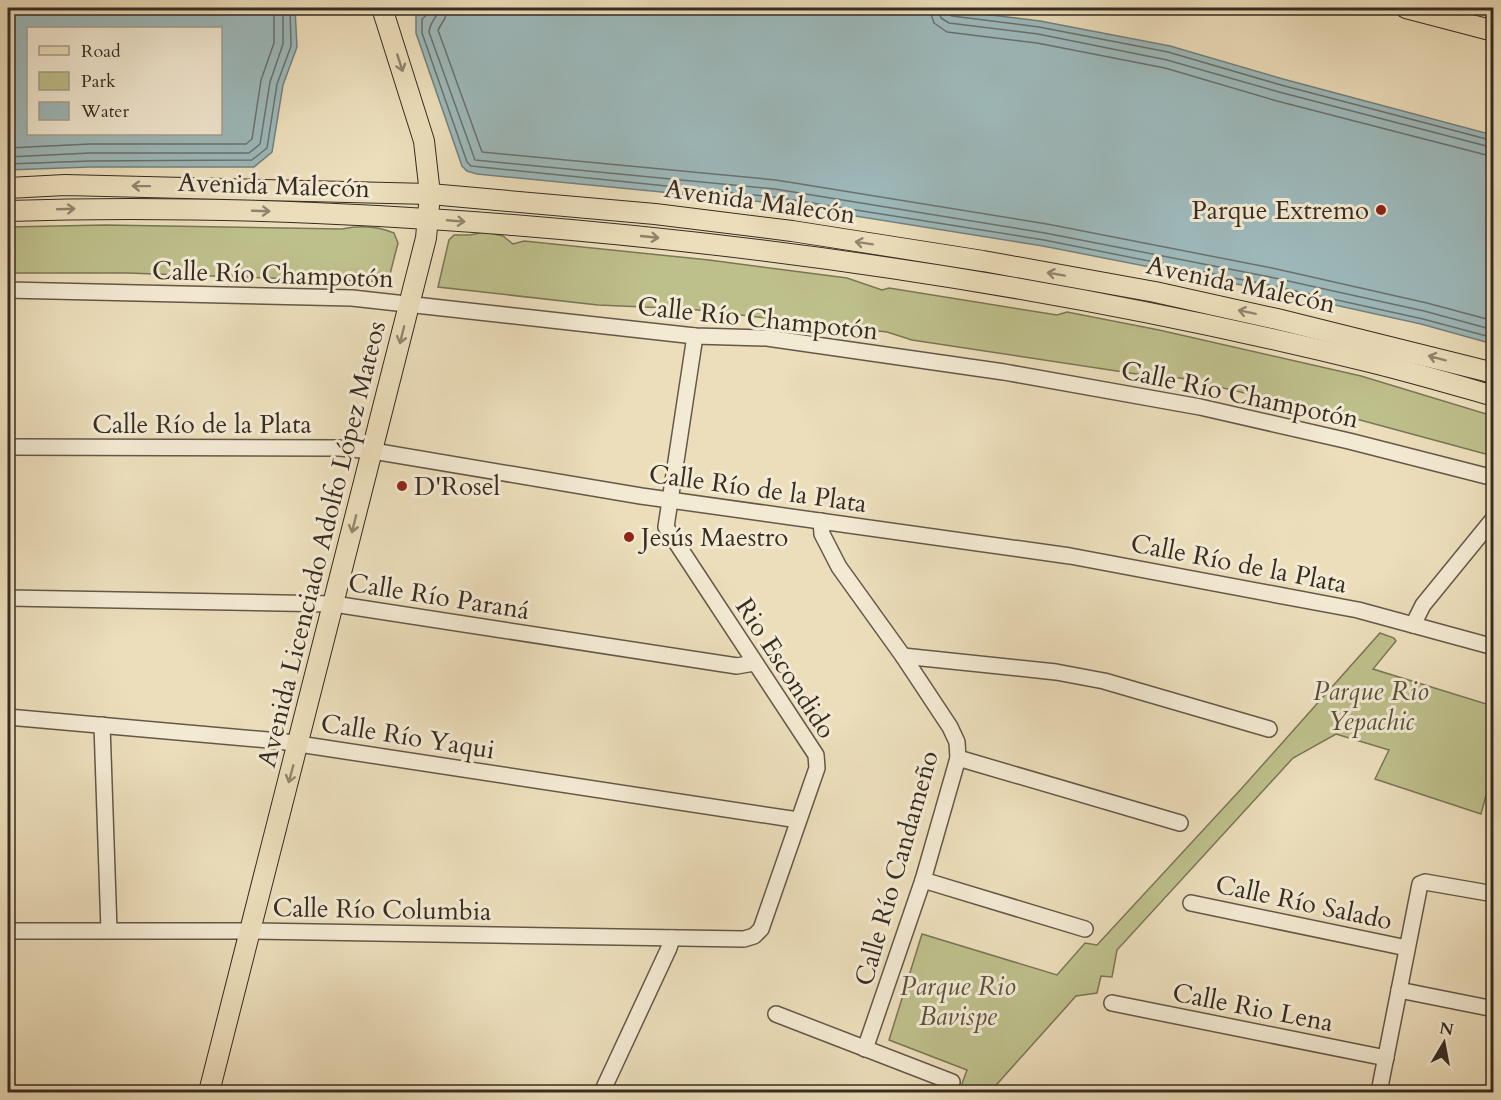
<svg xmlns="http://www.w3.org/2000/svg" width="1501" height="1100" font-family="Cardo,serif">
  <rect width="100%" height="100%" fill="#ecdebb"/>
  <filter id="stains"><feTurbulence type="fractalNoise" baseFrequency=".00333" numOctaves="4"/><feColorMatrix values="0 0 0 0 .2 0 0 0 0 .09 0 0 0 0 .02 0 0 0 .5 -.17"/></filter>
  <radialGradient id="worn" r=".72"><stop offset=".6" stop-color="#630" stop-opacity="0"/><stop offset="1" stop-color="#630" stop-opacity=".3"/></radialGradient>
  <!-- green -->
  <g fill="#bec08c" stroke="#7a7657" stroke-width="1.5">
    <path d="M105,225L342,229C360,225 377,226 394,233L398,243L388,282L127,273H8V227Z"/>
    <path d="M485,232L503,236L513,244L524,241L709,260L847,278L882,290L889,288L1057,315L1067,312L1159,330L1361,376L1493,416V456L1349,417L1180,378H1163L912,340L887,332L689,309L598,305L438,287L449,240L454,235H470Z"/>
    <path d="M1380,633L1394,638L1396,641L1373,669L1493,706V769L1481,814L1375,779L1389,750L1336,734L1293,758L1117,950L1112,977L1101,976L1097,993L1076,996L990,1092H959L967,1070L889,1040L922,934L1057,975L1085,943L1097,945L1242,788Z"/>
  </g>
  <!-- water -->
  <g fill="#9db9bb" stroke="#74817e" stroke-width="1.5" fill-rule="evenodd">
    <path d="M8,8H295L297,47L283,85L272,152L254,167H90L8,170ZM28,28H220V134H28Z"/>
    <path d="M428,8H909L949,10L1040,21L1170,46L1283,79L1493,135V344L1421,324L1267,290L1043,246L774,203L477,174L467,171L462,166L416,33V15Z"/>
  </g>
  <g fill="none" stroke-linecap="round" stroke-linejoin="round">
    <!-- shore -->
    <g stroke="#6a726e" stroke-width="1.5">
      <path d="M430,8L429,13L422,19V33L467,162L471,166L774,197L1044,240L1269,285L1423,319L1494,338"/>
      <path d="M438,8C438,19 430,20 429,32L475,160L775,189L1045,233L1270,277L1424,311L1494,330"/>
      <path d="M447,8L445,18L438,30L482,152L776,180L1047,224L1272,268L1427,303L1494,321"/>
      <path d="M929,8L934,23L947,32L1037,43L1165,68L1277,101L1494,157"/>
      <path d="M938,8L941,18L949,23L1038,34L1167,60L1279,92L1494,148"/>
      <path d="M946,8L947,13L952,16L1039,27L1168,52L1281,85L1494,141"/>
      <path d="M8,148L90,144H246L252,139L261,80L274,43V8"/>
      <path d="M8,157L90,153H249L260,144L270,82L283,44V8"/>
      <path d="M8,164L90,161L252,160L267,148L277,84L291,46L290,8"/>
    </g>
    <!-- minor casing -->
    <g stroke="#645848" stroke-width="18">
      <g id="minor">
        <path d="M8,290L352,298L695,336L767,338L1004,372L1200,407L1349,441L1494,478"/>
        <path d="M8,447L339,448L373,451L641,496L1070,556L1358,610L1494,647"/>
        <path d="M821,521L822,534L839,567L903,656L950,727L957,742L958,758L923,880L865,1049"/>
        <path d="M8,598L334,604L737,666L754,663"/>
        <path d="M1413,625L1423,605L1494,518"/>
        <path d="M903,656L1056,672L1104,681L1269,729"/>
        <path d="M8,717L279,741L798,820"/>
        <path d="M102,725L109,930"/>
        <path d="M958,758L1180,823"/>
        <path d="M923,880L1085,929"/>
        <path d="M1191,903L1407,948"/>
        <path d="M8,931H250L744,939L754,936L761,929L817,768L816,755L666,527L695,336"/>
        <path d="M1399,990L1494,1009"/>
        <path d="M1112,1003L1386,1058"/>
        <path d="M776,1014L952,1082"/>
        <path d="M602,1092L669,948L672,938"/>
        <path d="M1379,1092L1420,884L1425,882L1494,894"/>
      </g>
    </g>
    <!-- major casing -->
    <g stroke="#362c22" stroke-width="22">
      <g id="major">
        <path d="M1406,8L1494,31"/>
        <path d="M8,188L65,185L430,194L655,214L792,231L983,261L1155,292L1277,319L1494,373"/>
        <path d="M8,211C176,205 345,212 513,225C801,248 1089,293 1370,362C1411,372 1452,384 1494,396"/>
        <path d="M209,1092L426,238L430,194L424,141L382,8"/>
      </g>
    </g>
    <!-- minor -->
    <use href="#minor" stroke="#f3ead3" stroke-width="15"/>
    <!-- major -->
    <use href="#major" stroke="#ecdebb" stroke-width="20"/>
  </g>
  <!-- one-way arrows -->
  <defs><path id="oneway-shaft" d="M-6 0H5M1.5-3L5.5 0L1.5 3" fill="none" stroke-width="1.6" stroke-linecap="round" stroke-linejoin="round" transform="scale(1.5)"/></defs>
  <g stroke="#91856e">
    <use href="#oneway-shaft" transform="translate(400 63) rotate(72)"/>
    <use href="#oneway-shaft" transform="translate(141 186) rotate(-179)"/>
    <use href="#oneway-shaft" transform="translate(66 209) rotate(-2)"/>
    <use href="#oneway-shaft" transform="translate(261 211) rotate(2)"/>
    <use href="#oneway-shaft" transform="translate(456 221) rotate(5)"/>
    <use href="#oneway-shaft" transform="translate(650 237) rotate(6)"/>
    <use href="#oneway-shaft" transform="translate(864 243) rotate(-171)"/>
    <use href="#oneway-shaft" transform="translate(1056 274) rotate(-170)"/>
    <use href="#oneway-shaft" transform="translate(1247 312) rotate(-168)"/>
    <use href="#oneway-shaft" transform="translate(402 335) rotate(104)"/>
    <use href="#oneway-shaft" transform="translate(1437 358) rotate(-165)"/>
    <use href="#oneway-shaft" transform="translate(354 524) rotate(104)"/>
    <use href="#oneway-shaft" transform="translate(291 774) rotate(105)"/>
  </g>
  <!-- markers -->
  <g fill="#8f2418" stroke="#f3ead3" stroke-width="2">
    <circle cx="1381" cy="210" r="6"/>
    <circle cx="402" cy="486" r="6"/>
    <circle cx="629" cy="537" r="6"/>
  </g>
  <g text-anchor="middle" stroke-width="6" stroke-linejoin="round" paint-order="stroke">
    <!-- street labels -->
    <g font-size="26" fill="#362c22" stroke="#f3ead3">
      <text transform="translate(274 185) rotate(2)" y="9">Avenida Malecón</text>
      <text transform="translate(760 201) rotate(8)" y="9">Avenida Malecón</text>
      <text transform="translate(273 274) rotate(2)" y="9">Calle Río Champotón</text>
      <text transform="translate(1241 284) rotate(12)" y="9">Avenida Malecón</text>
      <text transform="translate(758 318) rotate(6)" y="9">Calle Río Champotón</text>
      <text transform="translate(1240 394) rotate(12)" y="9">Calle Río Champotón</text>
      <text x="202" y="433">Calle Río de la Plata</text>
      <text transform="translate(758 488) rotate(8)" y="9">Calle Río de la Plata</text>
      <text transform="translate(321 544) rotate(-76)" y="9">Avenida Licenciado Adolfo López Mateos</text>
      <text transform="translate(1239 563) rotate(11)" y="9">Calle Río de la Plata</text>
      <text transform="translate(439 596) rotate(9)" y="9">Calle Río Paraná</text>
      <text transform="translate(786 668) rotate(57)" y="9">Rio Escondido</text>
      <text transform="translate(408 736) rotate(9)" y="9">Calle Río Yaqui</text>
      <text transform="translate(896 868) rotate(-74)" y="9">Calle Río Candameño</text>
      <text transform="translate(1304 902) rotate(12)" y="9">Calle Río Salado</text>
      <text transform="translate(382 909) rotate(1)" y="9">Calle Río Columbia</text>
      <text transform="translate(1253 1007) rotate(11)" y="9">Calle Rio Lena</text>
    </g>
    <!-- poi labels -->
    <g font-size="26" fill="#362c22" stroke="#f3ead3" text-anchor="start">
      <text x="1369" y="219" text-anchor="end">Parque Extremo</text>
      <text x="414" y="495">D'Rosel</text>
      <text x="641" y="546">Jesús Maestro</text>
    </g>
    <!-- park labels -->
    <g font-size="26" font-style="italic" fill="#58513c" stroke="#f3ead3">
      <text x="1371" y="700">Parque Rio<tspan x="1371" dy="30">Yepachic</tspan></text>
      <text x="958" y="995">Parque Rio<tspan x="958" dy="30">Bavispe</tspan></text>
    </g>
  </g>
  <!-- margin -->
  <rect width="1501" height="1100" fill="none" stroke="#ecdebb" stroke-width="30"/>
  <rect x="9" y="9" width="1483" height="1082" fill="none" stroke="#362c22" stroke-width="3"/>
  <rect x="15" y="15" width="1471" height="1070" fill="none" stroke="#362c22" stroke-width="1.5"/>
  <!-- legend -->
  <rect x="27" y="27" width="195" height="108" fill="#f3ead3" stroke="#a79e8c" stroke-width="1.5"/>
  <rect x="39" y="46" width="30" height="9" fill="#ecdebb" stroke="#a79e8c" stroke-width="1.5"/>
  <text x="81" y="57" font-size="18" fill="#362c22">Road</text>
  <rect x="39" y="72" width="30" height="18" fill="#bec08c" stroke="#a79e8c" stroke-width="1.5"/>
  <text x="81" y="87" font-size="18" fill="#362c22">Park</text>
  <rect x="39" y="102" width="30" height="18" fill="#9db9bb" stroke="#a79e8c" stroke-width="1.5"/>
  <text x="81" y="117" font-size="18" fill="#362c22">Water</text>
  <!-- north arrow -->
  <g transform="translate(1444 1043) rotate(10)" stroke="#f3ead3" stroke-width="4.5" paint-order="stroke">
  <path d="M0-4.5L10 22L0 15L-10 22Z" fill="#362c22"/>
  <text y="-9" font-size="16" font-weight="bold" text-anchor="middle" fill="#362c22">N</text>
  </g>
  <rect width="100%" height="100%" filter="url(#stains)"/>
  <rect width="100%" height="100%" fill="url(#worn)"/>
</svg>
